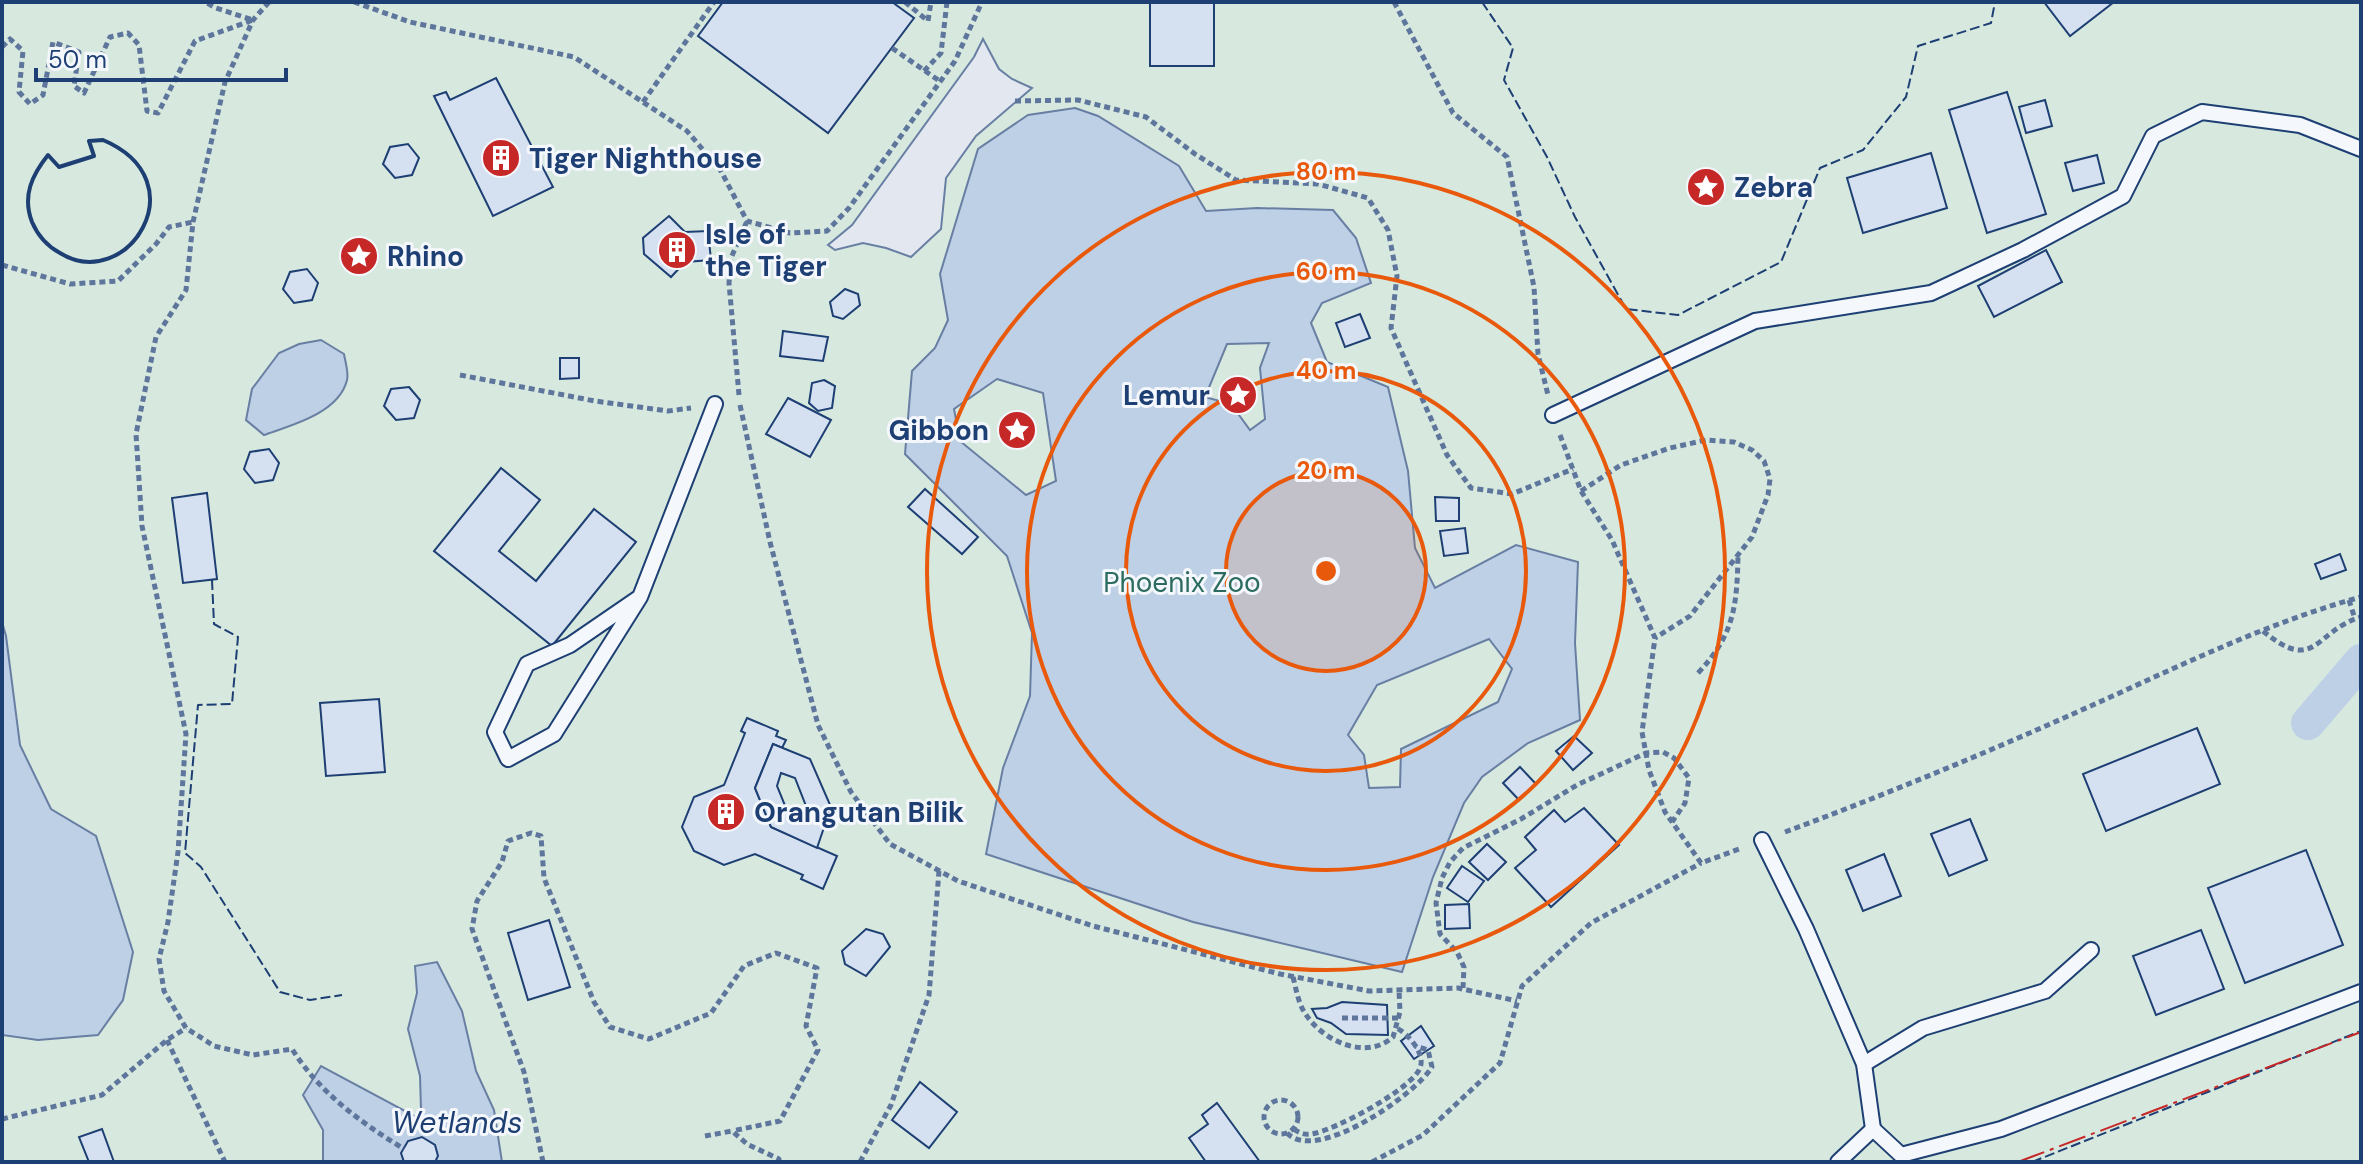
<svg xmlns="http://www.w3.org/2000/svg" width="2363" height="1164" font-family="'DM Sans',sans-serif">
  <rect width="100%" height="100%" fill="#f4f7fb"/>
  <!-- green -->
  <rect fill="#d7e8df" stroke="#687fa3" stroke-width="2" x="2" y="2" width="2359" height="1160"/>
  <!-- parking -->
  <path fill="#e3e8f0" stroke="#687fa3" stroke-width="2" d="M983,39L999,69L1012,79L1032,88L976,136L946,178L941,229L911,257L886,248L863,243L835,250L828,245L852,225L974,57Z"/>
  <!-- water -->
  <g fill="#bed0e5" stroke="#687fa3" stroke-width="2" fill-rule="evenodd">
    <path d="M1075,108L1098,116L1179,166L1206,211L1257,208L1333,210L1356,238L1371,283L1322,303L1311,323L1327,362L1388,387L1408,471L1415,548L1435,588L1516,545L1578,562L1575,643L1580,720L1528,743L1482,777L1464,803L1433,877L1402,972L1193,922L986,854L1003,768L1030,696L1032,633L1007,556L905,454L912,371L935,348L948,320L940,274L978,149L1028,115ZM1269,343L1260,368L1265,419L1250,430L1231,404L1205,397L1227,344ZM997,379L1043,393L1056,481L1026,495L960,441L954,409ZM1489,639L1512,669L1498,702L1401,749L1400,787L1369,788L1364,755L1348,735L1377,685Z"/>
    <path d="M321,340L344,354C345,361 349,373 347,380C339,413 292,425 264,435L246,420L252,389L279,353L299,344Z"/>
    <path d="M2,622L6,636L20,745L51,809L96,836L133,952L123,1000L98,1035L38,1040L2,1035Z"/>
    <path d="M437,962L462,1011L476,1071L494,1110L502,1162H323V1130L303,1095L321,1066L416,1117L421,1109L420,1076L408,1029L417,993L415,966Z"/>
  </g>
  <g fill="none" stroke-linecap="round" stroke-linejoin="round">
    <!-- canal -->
    <path stroke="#bed0e5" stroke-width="34" d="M2308,723L2361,661"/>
  </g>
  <!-- building -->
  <g fill="#d5e0f0" stroke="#1d3f73" stroke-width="2" fill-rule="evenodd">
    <path d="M723,2H892L914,18L828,133L698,36Z"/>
    <rect x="1150" y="2" width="64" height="64"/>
    <path d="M2044,2H2114L2070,36Z"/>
    <path d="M496,78L553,187L493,216L434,96L446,92L450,100Z"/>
    <path d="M2007,92L2046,214L1987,233L1949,110Z"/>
    <path d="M2045,100L2052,126L2026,133L2019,107Z"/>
    <path d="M408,144L419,158L412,175L395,178L383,164L390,147Z"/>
    <path d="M1931,153L1947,208L1863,233L1847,178Z"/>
    <path d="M2097,155L2104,183L2073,191L2065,163Z"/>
    <path d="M669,216L685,232L708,231L711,260L685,262L671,277L644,254L643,238Z"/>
    <path d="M2046,250L2062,282L1994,317L1978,286Z"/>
    <path d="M307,269L318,283L312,300L294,303L283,289L290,272Z"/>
    <path d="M845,289L858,294L860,305L843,319L833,316L830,302Z"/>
    <path d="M1360,314L1370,338L1345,347L1336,323Z"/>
    <path d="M783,331L828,337L823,361L780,356Z"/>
    <path d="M560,358H579V378L560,379Z"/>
    <path d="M824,380L835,386L832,408L818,411L809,403L812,383Z"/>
    <path d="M409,387L420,400L414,418L396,420L384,406L391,389Z"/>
    <path d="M788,398L831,420L810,457L766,434Z"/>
    <path d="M269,449L279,463L273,480L255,483L244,469L250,452Z"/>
    <path d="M501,468L540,500L499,551L536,581L594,509L636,542L552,646L434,551Z"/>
    <path d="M925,489L978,537L962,554L908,507Z"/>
    <path d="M207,493L217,579L183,583L172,498Z"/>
    <path d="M1435,497L1459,498V521H1436Z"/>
    <path d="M1465,528L1468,553L1444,556L1440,531Z"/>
    <path d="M2340,554L2346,570L2321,579L2315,564Z"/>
    <path d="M379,699L385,772L326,776L320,703Z"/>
    <path d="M747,718L778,731L776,736L786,740L782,748L773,744L755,788L771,827L837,856L823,889L801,879L803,875L755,854L724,865L694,851L682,827L694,797L724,785L745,733L741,731Z"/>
    <path d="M2197,728L2220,784L2106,831L2083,774Z"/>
    <path d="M1574,736L1592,753L1573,770L1556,751Z"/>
    <path d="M773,744L810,759L831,807L817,848L771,827L755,788ZM781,773L795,778L806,806L800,818L788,813L777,786Z"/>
    <path d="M1520,767L1536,784L1519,800L1503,783Z"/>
    <path d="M1584,808L1619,845L1551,907L1515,868L1536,850L1525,837L1554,810L1565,822Z"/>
    <path d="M1970,819L1987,860L1949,876L1931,834Z"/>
    <path d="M1487,844L1506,862L1488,880L1469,862Z"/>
    <path d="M2306,850L2343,945L2245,983L2208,888Z"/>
    <path d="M1884,854L1901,896L1863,911L1846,870Z"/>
    <path d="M1462,866L1484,881L1468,902L1447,888Z"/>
    <path d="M1469,904L1470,928L1445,929V905Z"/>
    <path d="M549,920L570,987L528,1000L508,933Z"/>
    <path d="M866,929L883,934L890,947L866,976L845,964L842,951Z"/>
    <path d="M2201,930L2224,989L2156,1015L2133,956Z"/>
    <path d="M1342,1002L1387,1005L1388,1035L1346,1034L1331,1023L1317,1018L1312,1009L1327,1008Z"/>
    <path d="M1421,1026L1434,1046L1414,1059L1401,1041Z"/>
    <path d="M920,1082L957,1112L929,1148L892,1120Z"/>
    <path d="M1217,1103L1260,1162H1206L1189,1138L1208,1124L1202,1115Z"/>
    <path d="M102,1129L114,1162H89L79,1137Z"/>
    <path d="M422,1137L435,1145L438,1156L435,1162H404L401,1153L408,1141Z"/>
  </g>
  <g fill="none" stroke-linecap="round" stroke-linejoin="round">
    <!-- service casing -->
    <g stroke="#1d3f73" stroke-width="18">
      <g id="service">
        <path d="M1553,415L1755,321L1931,293L2023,250L2123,196L2153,136L2202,112L2300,125L2361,149"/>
        <path d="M640,597L554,734L508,759L495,732L527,664L570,645L640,597L715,404"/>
        <path d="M1762,840L1806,929L1864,1064L1873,1129L1838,1162"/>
        <path d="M1864,1064L1923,1028L2045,991L2091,950"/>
        <path d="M1873,1129L1901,1155L2001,1129L2361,992"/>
      </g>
    </g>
    <!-- path -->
    <g stroke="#5e769c" stroke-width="5" stroke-dasharray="6 4" stroke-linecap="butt">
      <path d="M269,2L253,20L225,82L193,222L186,290L156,337L136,434L142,526L186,734L178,852L168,922L159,959L164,991L186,1028L214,1046L253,1055L292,1049C320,1093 360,1122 404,1149"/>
      <path d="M354,2L410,22L574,57L687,131L721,171L747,221L790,233L827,231L849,208L955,61L982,2"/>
      <path d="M905,2L928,21L931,2"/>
      <path d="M1394,2L1453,113L1507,157L1534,287L1538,354L1548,395"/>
      <path d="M2,47L10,39L23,51L19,92L30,104L43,95L53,42L79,52L74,86L84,93L110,37L128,33L139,45L147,111L158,113L195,41L253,20L216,8L205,2"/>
      <path d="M892,48L941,82"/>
      <path d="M924,71L941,53L947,2"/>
      <path d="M1015,101L1078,100L1146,117L1195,154L1236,180L1318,184L1368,198L1388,230L1397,276L1391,328L1447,455L1471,488L1512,494L1573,469"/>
      <path d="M643,102L714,2"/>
      <path d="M2,265L70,284L118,281L156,244L169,227L193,222"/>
      <path d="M460,375L595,401L668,411L691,408"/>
      <path d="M739,395L729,283L731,258L747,221"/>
      <path d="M740,405L770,542L818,725L851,792L890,844L958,881L1093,926L1280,974L1369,991L1458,988L1517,1001"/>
      <path d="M1560,435L1581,491L1612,540L1655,638L1642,732L1649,770L1665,812L1701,863L1742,848"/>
      <path d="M1581,491L1621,465L1670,448L1706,440L1734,442L1752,450L1764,461L1770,479L1768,495L1752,537L1690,616L1655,638"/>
      <path d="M2349,600L2355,619"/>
      <path d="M2263,631C2316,675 2314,631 2361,617"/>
      <path d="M1698,673C1734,635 1737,606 1738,556"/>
      <path d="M1785,832C1890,793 1993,750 2095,704C2182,665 2269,622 2361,597"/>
      <path d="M1293,977C1296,988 1298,1003 1305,1013C1322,1041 1366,1061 1393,1037L1400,1012L1399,990"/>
      <path d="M1463,988L1464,967L1457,952L1440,934L1436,903L1442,878L1450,862L1463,848L1521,819L1577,785L1646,753L1663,752L1674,758L1689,778L1685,803L1672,822"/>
      <path d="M1342,1018H1399"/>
      <path d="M167,1040L225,1162"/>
      <circle cx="1281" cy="1117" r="17"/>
      <path d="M2,1119L102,1095L167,1040L186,1028"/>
      <path d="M1294,1129C1299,1133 1304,1135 1311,1134C1334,1131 1412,1089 1420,1068C1426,1054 1408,1034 1397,1028"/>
      <path d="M1287,1133C1316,1164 1415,1095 1432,1067L1428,1050L1415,1046"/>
      <path d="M705,1136L732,1131L747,1144L779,1159V1162"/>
      <path d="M543,1162L524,1072L472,929L477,901L502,862L508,841L531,833L541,836L544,878L594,1002L610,1027L649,1039L711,1013L744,966L776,953L817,968L806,1026L818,1050L780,1121L732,1131"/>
      <path d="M860,1162L891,1105L929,995L939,871"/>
      <path d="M1372,1162L1423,1135L1500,1063L1522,986L1591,923L1701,863"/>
    </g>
    <!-- service -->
    <use href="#service" stroke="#f4f7fb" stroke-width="14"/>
    <!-- fence -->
    <g stroke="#1d3f73" stroke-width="2" stroke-dasharray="10 4" stroke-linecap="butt">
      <path d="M1482,2L1513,48L1504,80L1547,157L1575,217L1626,309L1678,315L1781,262L1820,168L1863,150L1906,97L1918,46L1991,23L1995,2"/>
      <path d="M212,580L214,624L238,637L232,704L198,705L185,853L201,867L280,992L310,1000L342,995"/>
      <path d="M2032,1162L2361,1031"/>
    </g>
    <!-- wall -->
    <path stroke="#1d3f73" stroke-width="4" d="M103,140C200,181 127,294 60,253C47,246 38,236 32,222C22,196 32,175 48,155L59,167L94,156L89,141Z"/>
    <!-- power -->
    <path stroke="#c62828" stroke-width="2" stroke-dasharray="28 6 4 6" stroke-linecap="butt" d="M2018,1162L2361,1032"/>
  </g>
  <!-- distance rings -->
  <circle cx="1326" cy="571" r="100" fill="#e8590c" fill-opacity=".12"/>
  <g fill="none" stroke="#e8590c" stroke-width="4">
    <circle cx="1326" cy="571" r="100"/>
    <circle cx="1326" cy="571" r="200"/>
    <circle cx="1326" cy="571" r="299"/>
    <circle cx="1326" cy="571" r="399"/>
  </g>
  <!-- icons -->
  <defs>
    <g id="building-disc" transform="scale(2)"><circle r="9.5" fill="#c62828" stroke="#f4f7fb"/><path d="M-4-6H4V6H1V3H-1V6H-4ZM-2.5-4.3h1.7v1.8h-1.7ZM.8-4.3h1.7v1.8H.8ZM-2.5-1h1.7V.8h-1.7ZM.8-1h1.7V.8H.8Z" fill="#fff"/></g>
    <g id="sight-disc" transform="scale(2)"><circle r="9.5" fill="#c62828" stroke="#f4f7fb"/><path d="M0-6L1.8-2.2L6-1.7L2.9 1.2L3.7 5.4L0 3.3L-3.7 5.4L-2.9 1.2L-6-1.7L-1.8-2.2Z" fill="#fff"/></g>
  </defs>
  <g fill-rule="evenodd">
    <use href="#building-disc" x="501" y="158"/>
    <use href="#sight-disc" x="1706" y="187"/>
    <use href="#building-disc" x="677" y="250"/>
    <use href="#sight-disc" x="359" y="256"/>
    <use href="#sight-disc" x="1238" y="395"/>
    <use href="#sight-disc" x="1017" y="430"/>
    <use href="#building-disc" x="726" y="812"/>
  </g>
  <g text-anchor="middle" stroke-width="6" stroke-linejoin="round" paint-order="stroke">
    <!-- poi labels -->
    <g font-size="28" font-weight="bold" fill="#1d3f73" stroke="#f4f7fb" text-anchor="start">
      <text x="529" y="168">Tiger Nighthouse</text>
      <text x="1734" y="197">Zebra</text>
      <text x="705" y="244">Isle of<tspan x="705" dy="32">the Tiger</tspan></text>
      <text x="387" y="266">Rhino</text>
      <text x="1210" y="405" text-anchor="end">Lemur</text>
      <text x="989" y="440" text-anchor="end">Gibbon</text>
      <text x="754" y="822">Orangutan Bilik</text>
    </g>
    <!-- park labels -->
    <g font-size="28" fill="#2c6c60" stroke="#f4f7fb">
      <text x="1182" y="592">Phoenix Zoo</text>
    </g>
    <!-- water labels -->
    <g font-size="30" font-style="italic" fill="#1d3f73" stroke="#f4f7fb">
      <text x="457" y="1133">Wetlands</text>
    </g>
  </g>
  <circle cx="1326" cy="571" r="12" fill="#e8590c" stroke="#f4f7fb" stroke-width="4"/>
  <g font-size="24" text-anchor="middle" font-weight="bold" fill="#e8590c" stroke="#f4f7fb" stroke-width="6" stroke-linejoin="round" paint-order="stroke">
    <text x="1326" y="180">80 m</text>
    <text x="1326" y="280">60 m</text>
    <text x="1326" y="379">40 m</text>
    <text x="1326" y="479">20 m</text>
  </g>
  <!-- border -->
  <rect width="2363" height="1164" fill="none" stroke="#1d3f73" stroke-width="8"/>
  <!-- scale -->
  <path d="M36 68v12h250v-12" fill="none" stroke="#1d3f73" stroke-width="4"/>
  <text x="48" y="68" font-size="24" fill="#1d3f73" stroke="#f4f7fb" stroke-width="6" paint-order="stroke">50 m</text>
</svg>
